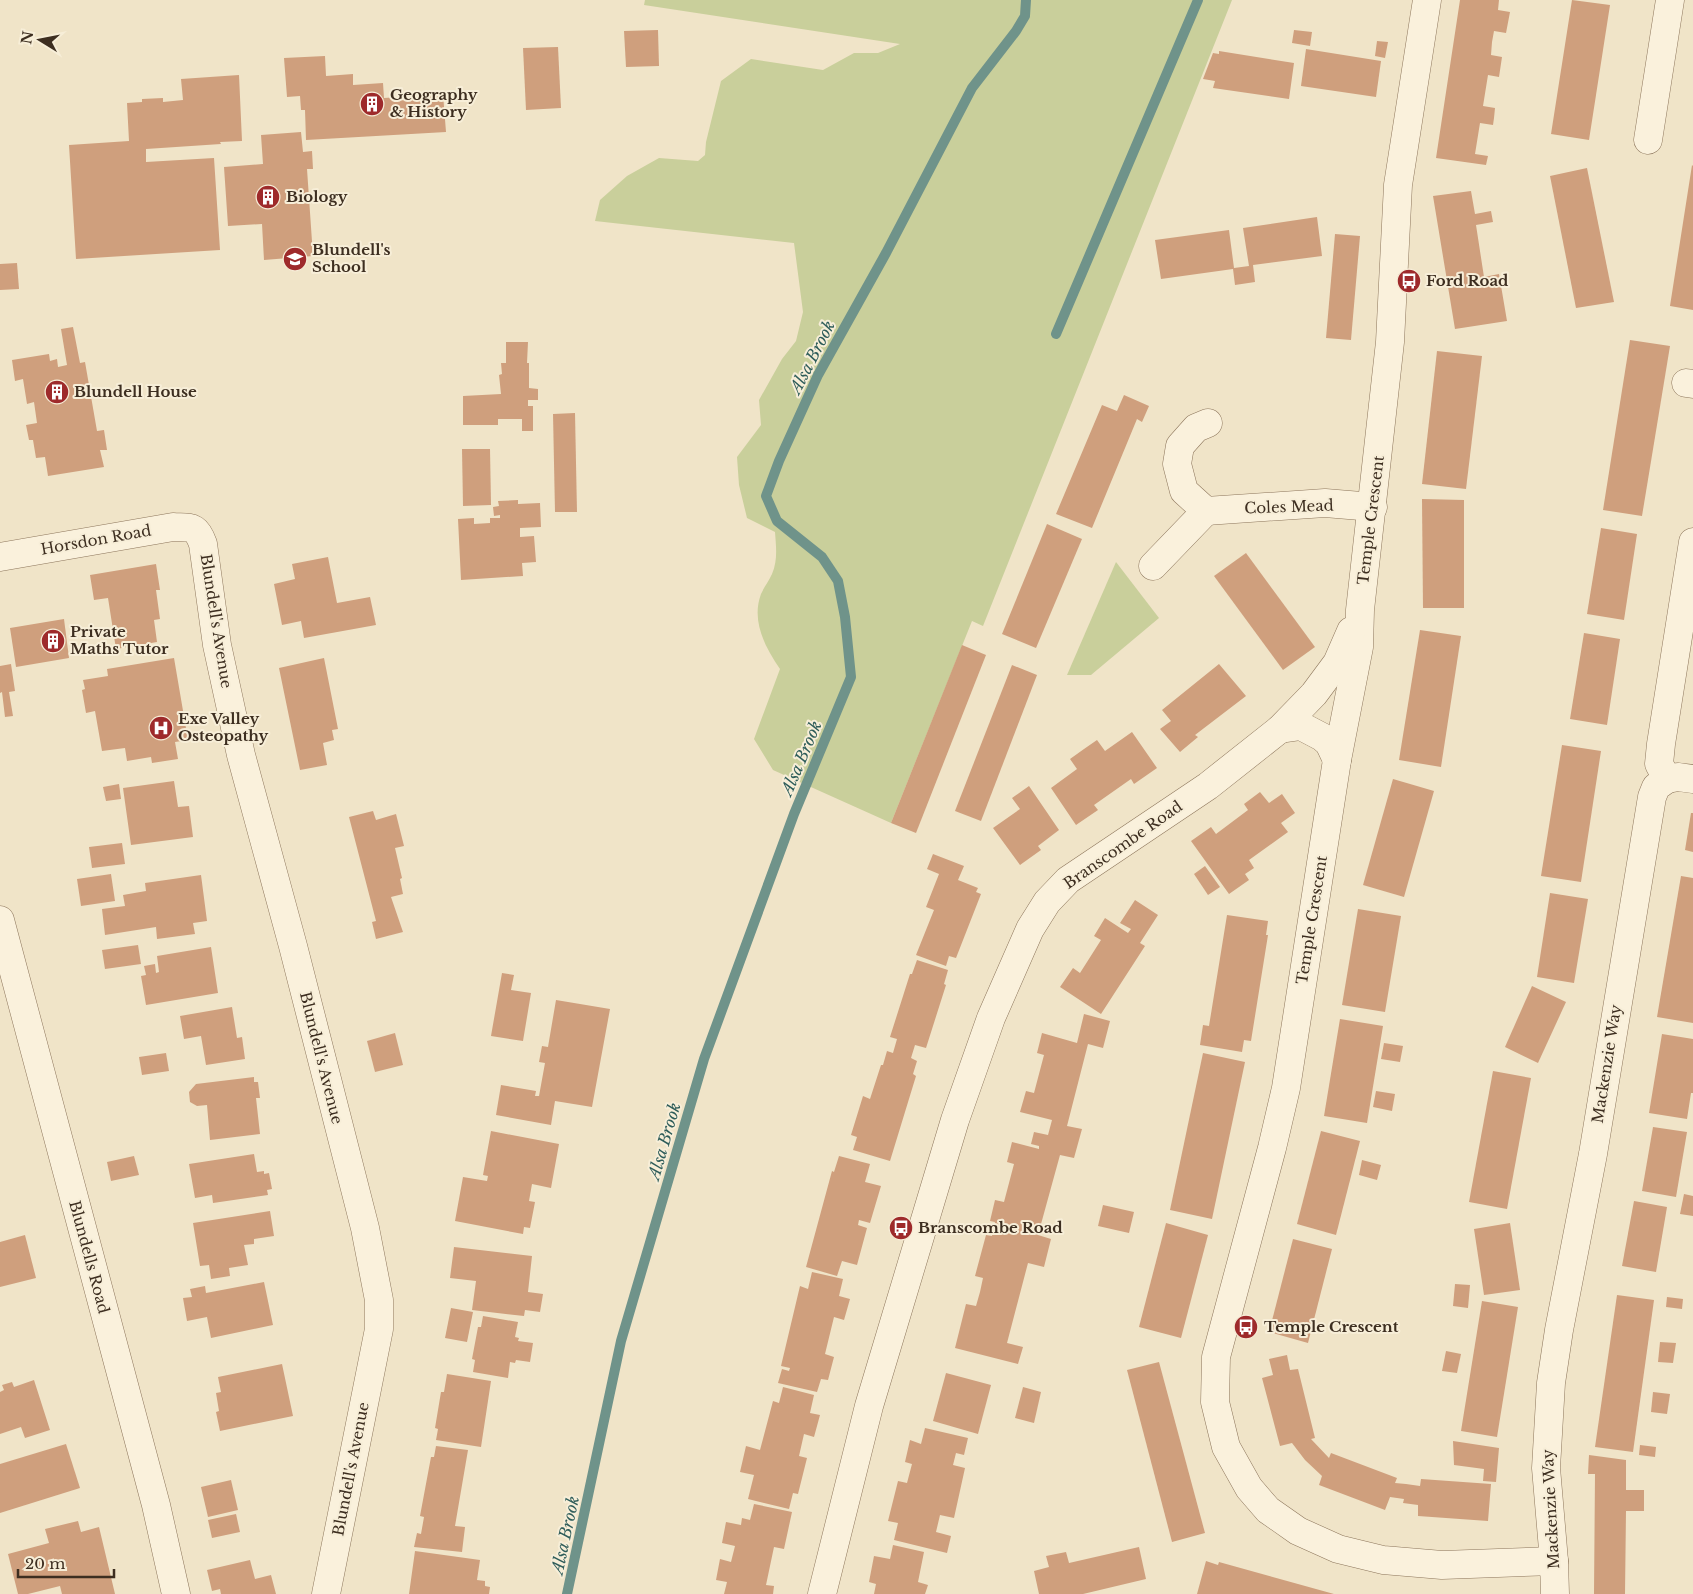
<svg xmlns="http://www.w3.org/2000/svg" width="1693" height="1594" font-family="'Libre Baskerville',serif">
  <rect width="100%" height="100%" fill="#f0e4c8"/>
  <!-- green -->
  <g fill="#c9cf9b">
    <path d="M645,0H1232L983,626L972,621L891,823L773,770L754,739L780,669C765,647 751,621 761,594C764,587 769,581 772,574C778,560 776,546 775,532L747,518L739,485L737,457L761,425L759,400L782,359L796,341L803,312L794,243L595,221L600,200L627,176L659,158L698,161L705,155L706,142L721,81L751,59L823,70L854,53H878L900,44L644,5Z"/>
    <path d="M1116,562L1159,618L1091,675H1067Z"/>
  </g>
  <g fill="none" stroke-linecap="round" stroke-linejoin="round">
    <!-- stream -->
    <g stroke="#6f938a" stroke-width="10">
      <path d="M1056,334L1198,0"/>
      <path d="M567,1594L621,1341L704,1059L794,814L851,677L845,617L838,581L822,557L777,521L766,496L779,461L818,375L886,253L972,88L1016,31L1025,16L1026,0"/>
    </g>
  </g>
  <!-- building -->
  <g fill="#cf9f7d">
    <path d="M1460,0H1499L1498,10L1510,12L1506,33L1494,31L1492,42L1491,55L1502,57L1499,77L1488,75L1483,106L1495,108L1494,118L1493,125L1480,123L1475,154L1488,156L1486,165L1436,158Z"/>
    <path d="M1572,0L1610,5L1589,140L1551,134Z"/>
    <path d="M658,30L659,66L626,67L624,31Z"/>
    <path d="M1294,30L1312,32L1310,46L1292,43Z"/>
    <path d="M1377,41L1388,42L1385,58L1375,56Z"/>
    <path d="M558,47L561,108L526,110L523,48Z"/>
    <path d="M1306,49L1381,61L1376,97L1301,86Z"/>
    <path d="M1219,51L1294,63L1289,99L1213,88L1215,81L1203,79L1213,53L1219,54Z"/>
    <path d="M325,56L326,76L353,74V85L383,83L384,98L443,94L446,132L306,140L305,110H301L300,96L287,97L284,58Z"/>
    <path d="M239,75L242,141L220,142L221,144L146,149V162L214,158L220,250L76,259L69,145L129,141L127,103L142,102V99L163,98V102L183,100L181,79Z"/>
    <path d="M301,132L303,152L312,151L313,169H307L313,256L264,260L262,224L228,226L224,167L263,164L261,135Z"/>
    <path d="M1692,165L1693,166V310L1670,306Z"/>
    <path d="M1587,168L1614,302L1576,308L1550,176Z"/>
    <path d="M1471,191L1475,214L1491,211L1493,222L1476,225L1484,277L1499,274L1507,321L1455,329L1433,196Z"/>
    <path d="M1317,217L1322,256L1253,265L1255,282L1235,285L1233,269L1161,279L1155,240L1229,230L1234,268L1249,266L1243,228Z"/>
    <path d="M1335,234L1360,236L1351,340L1326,338Z"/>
    <path d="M17,263L19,289L0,290V264Z"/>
    <path d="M73,327L80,363L85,362L97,431L104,430L107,450H100L104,467L48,476L45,457L36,458L33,440H29L26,425L37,423L34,402L27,404L23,379L15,381L12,360L49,354L50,361L57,359L58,367L67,365L61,329Z"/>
    <path d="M1630,340L1670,346L1642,516L1603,510Z"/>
    <path d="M506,342H528L527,363H529V388L538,389V400H528V406H533V431H522V419H498V425H463V396L501,394L499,375L502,374L501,363H506Z"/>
    <path d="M1437,351L1482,356L1466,489L1422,484Z"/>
    <path d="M1124,395L1149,406L1142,422L1137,419L1092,528L1056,514L1102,405L1117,411Z"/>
    <path d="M575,413L577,512H555L553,414Z"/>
    <path d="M462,449H490L491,505L463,506Z"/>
    <path d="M1422,499L1464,500V608H1423Z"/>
    <path d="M518,500V504L540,503L541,527L520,528V537L534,536L536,562L522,563L523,576L461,580L458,519L474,518V524L490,523V518H500V515L494,516L493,507L499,506L498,501Z"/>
    <path d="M1047,524L1082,539L1036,648L1002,634Z"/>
    <path d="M1601,528L1637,534L1624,620L1587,614Z"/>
    <path d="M1246,553L1315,647L1283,670L1214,576Z"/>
    <path d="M328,557L337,603L370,597L376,625L304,638L301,621L282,625L274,584L295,579L292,564Z"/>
    <path d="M156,564L160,590H156L160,619L154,620L157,642L116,649L108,598L94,600L90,575Z"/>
    <path d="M64,619L69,658L16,667L10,628Z"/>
    <path d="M1420,630L1461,636L1441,767L1399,760Z"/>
    <path d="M1584,633L1620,639L1607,725L1570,719Z"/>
    <path d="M962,645L986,655L916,833L891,823Z"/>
    <path d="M174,658L188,740L175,742L178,759L152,763L151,757L127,761L125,748L102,751L95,711L86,713L82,690L85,689L83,680L108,676L107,669Z"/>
    <path d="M324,658L338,729L332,730L334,740L323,743L327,765L300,770L279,668Z"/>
    <path d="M11,664L15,691L9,692L13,716L5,717L2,692L0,693V666Z"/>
    <path d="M1219,664L1246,696L1195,735L1198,737L1180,752L1160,729L1171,721L1162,710Z"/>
    <path d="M1012,665L1037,675L981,821L955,811Z"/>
    <path d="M1132,732L1157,768L1134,784L1131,779L1094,805L1098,810L1076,825L1051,788L1077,769L1070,759L1084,749L1097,740L1105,751Z"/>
    <path d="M1562,745L1601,751L1581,882L1541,876Z"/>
    <path d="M1393,779L1434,791L1404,897L1363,885Z"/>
    <path d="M174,781L178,807L189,806L193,837L131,845L123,788Z"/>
    <path d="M119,784L121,799L106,801L103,787Z"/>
    <path d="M1029,786L1059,830L1038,846L1041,850L1020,865L993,828L1020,809L1012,798Z"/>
    <path d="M1260,792L1269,803L1282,794L1295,813L1281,823L1288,832L1249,860L1254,868L1245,874L1249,880L1229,894L1191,841L1211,827L1216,834L1248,810L1244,804Z"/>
    <path d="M373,811L376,820L396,814L404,846L395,848L402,878L400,879L403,894L391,897L403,932L376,939L372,922L376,921L349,817Z"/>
    <path d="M1691,813H1693V852L1685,850Z"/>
    <path d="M122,843L125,864L92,868L89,847Z"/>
    <path d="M933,854L964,866L958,880L978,888L976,892L981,894L956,958L949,956L946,966L916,955L934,910L926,907L939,874L927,869Z"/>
    <path d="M1205,866L1220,887L1208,895L1194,874Z"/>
    <path d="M111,874L115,901L81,906L77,879Z"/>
    <path d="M201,875L207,921L193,923L195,934L157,939L156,927L105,935L102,909L125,906L123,895L146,891L145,883Z"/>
    <path d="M1681,876L1693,878V1023L1657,1017Z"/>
    <path d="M1550,893L1588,899L1574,983L1537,977Z"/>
    <path d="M1135,900L1158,915L1140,943L1145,946L1101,1014L1060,987L1073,968L1080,973L1101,940L1094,936L1105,918L1128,933L1131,929L1120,923Z"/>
    <path d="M1358,909L1401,916L1385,1012L1342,1005Z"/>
    <path d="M1227,915L1268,921L1266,935H1268L1251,1041L1244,1040L1242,1052L1200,1045L1203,1025L1209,1026Z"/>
    <path d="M138,945L141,964L105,969L102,950Z"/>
    <path d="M211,947L218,993L146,1005L141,976L146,975L144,966L155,964L156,973L159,972L157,956Z"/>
    <path d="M917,960L948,970L944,984L946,985L926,1048L915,1045L911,1058L917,1061L913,1074L916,1076L890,1161L853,1150L857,1137L851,1135L863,1096L870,1099L881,1065H883L887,1051L893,1053L897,1039L890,1037L910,974H912Z"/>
    <path d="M502,973L514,975L511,990L531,993L523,1041L491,1036Z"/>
    <path d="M1532,986L1566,1002L1538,1063L1505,1047Z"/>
    <path d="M556,1000L610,1009L592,1107L555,1101L551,1125L496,1115L501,1085L536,1091L535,1096H539L545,1063L539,1062L542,1046L548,1047Z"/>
    <path d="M232,1007L237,1038L242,1037L245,1059L206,1065L201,1036L184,1039L180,1016Z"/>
    <path d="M1084,1014L1110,1021L1103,1048L1088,1044L1067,1126L1082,1129L1074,1158L1060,1155L1038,1235L1051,1239L1044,1267L1028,1263L1007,1343L1023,1347L1018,1364L955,1348L966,1304L976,1306L980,1292L983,1278L975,1276L986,1235L992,1236L995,1222L990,1221L995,1200L1004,1202L1014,1164L1007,1162L1012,1142L1039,1149V1146L1031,1144L1034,1132L1048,1135L1052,1120L1020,1112L1026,1091L1034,1093L1044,1055L1037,1053L1042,1033L1077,1043Z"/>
    <path d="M1340,1019L1383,1026L1367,1123L1324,1116Z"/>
    <path d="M395,1033L403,1065L375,1072L367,1041Z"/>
    <path d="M1662,1034L1693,1039V1093H1691L1687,1119L1649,1113Z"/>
    <path d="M1384,1043L1403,1046L1400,1062L1381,1059Z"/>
    <path d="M166,1053L169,1071L142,1075L139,1057Z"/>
    <path d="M1203,1053L1245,1062L1212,1219L1170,1210Z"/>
    <path d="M1493,1071L1531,1078L1507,1209L1469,1202Z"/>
    <path d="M254,1077V1082H258L260,1098H256L260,1134L210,1140L207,1105L197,1106L190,1102L189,1092L196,1084Z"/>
    <path d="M1376,1091L1395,1094L1392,1111L1373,1107Z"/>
    <path d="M1653,1127L1687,1132L1676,1197L1642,1191Z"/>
    <path d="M491,1131L559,1144L551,1188L532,1184L529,1201L535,1202L530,1228L524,1227L523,1234L455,1221L463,1177L487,1181L488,1176L483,1175Z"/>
    <path d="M1321,1131L1360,1141L1336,1235L1297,1224Z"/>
    <path d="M254,1154L257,1172L264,1171V1174L269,1173L272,1189L267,1190L268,1195L213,1203L212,1195L195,1198L189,1164Z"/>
    <path d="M134,1156L139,1175L111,1181L107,1162Z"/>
    <path d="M839,1156L870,1164L865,1182L881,1186L870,1223L859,1220L858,1225L867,1228L857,1265L842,1261L837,1276L806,1267L832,1171L834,1172Z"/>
    <path d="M1362,1160L1381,1165L1377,1180L1359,1175Z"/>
    <path d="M1684,1194L1693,1196V1216L1680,1214Z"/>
    <path d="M1634,1201L1667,1207L1656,1272L1622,1266Z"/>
    <path d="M1103,1205L1134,1212L1129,1233L1098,1226Z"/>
    <path d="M270,1211L274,1236L254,1239V1244L244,1245L248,1265L229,1268L230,1276L211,1279L209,1265L200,1266L193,1223Z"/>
    <path d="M1166,1223L1208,1235L1181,1338L1139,1327Z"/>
    <path d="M1510,1223L1520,1290L1484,1295L1474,1229Z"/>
    <path d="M25,1235L36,1278L0,1287V1242Z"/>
    <path d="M1293,1239L1332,1249L1308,1343L1269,1332Z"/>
    <path d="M454,1247L532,1256L528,1292L543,1294L540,1312L525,1310L524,1316L472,1310L476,1281L450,1278Z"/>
    <path d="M812,1272L843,1279L839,1296L850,1299L844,1320L834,1317L825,1354L834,1357L828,1380L821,1379L817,1392L778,1383L782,1369L789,1371L790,1368L781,1366L800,1286L808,1289Z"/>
    <path d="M264,1282L273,1325L211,1338L207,1317L187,1321L183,1298L192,1297L190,1289L205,1286L206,1293Z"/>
    <path d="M1455,1284L1470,1285L1468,1308L1453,1306Z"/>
    <path d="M1617,1295L1654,1300L1633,1452L1595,1447Z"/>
    <path d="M1667,1297L1683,1299L1682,1309L1666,1307Z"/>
    <path d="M1482,1301L1518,1307L1497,1437L1461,1431Z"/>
    <path d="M451,1308L473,1312L467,1342L445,1338Z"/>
    <path d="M483,1316L518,1322L515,1337L519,1338L518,1341L533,1343L530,1362L516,1360L515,1363L510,1362L508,1378L473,1372L475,1360L472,1359L478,1327H481Z"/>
    <path d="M1660,1342L1676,1343L1673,1363L1658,1362Z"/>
    <path d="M1446,1351L1461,1354L1457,1373L1442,1371Z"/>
    <path d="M1287,1355L1290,1370L1298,1369L1315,1438L1311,1439L1329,1458L1331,1453L1397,1478L1395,1483L1406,1484L1420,1486L1421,1479L1491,1484L1488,1521L1418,1516V1505L1403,1503L1404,1499L1390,1497L1385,1510L1319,1485L1322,1476L1305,1460L1292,1443L1280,1446L1262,1378L1273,1375L1269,1359Z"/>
    <path d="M1159,1362L1205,1533L1172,1542L1127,1370Z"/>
    <path d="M282,1364L293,1416L220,1431L216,1412L219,1411L216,1393L221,1392L218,1377Z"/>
    <path d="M946,1373L991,1385L978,1434L933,1421Z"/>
    <path d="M447,1374L491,1381L481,1447L436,1440L438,1429L435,1428L441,1392H444Z"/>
    <path d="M34,1380L50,1430L25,1438L21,1427L0,1434V1392L4,1390L2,1385L12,1382L14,1387Z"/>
    <path d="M783,1387L814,1395L810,1413L820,1415L814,1437L804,1434L799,1456L807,1458L798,1494L793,1493L789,1509L748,1499L754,1475L740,1472L746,1446L760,1450L773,1401L779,1403Z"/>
    <path d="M1023,1387L1041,1392L1034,1423L1015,1418Z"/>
    <path d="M1653,1392L1670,1394L1667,1414L1651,1412Z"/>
    <path d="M925,1428L968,1438L964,1455L956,1453L953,1465L965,1468L954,1518L940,1515L936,1532L951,1536L947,1553L894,1540L898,1523L888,1521L898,1481L907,1483L912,1464L905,1462L910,1440L921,1444Z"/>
    <path d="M1453,1441L1499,1448L1496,1482L1483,1481L1484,1469L1454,1465Z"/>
    <path d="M66,1444L80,1488L0,1513V1464Z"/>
    <path d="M1640,1445L1656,1447L1655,1457L1639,1455Z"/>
    <path d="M436,1446L468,1450L455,1526L465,1527L462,1552L414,1547L417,1533L421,1534L424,1517L420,1516L431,1457H434Z"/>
    <path d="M1589,1455L1626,1460V1490H1644V1511H1626L1625,1594H1594L1595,1474H1588Z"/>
    <path d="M231,1480L238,1510L208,1517L201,1487Z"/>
    <path d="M754,1504L792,1512L784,1549L774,1547L766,1585L774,1586L773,1594H724L727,1582L716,1580L720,1559L731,1562L735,1546L722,1543L726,1522L741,1525L742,1518L750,1520Z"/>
    <path d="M236,1514L240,1532L212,1538L208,1520Z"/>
    <path d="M78,1521L81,1532L99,1527L115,1594H62L60,1586L28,1594H18L8,1554L49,1543L45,1529Z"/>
    <path d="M893,1545L924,1552L918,1582L928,1585L925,1594H874L876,1584L869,1582L874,1556L890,1559Z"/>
    <path d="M1139,1547L1146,1579L1083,1594H1039L1034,1571L1049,1567L1046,1556L1066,1552L1069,1563Z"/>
    <path d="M415,1551L480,1560L477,1580L485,1581V1586L490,1587L489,1594H409Z"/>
    <path d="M250,1560L255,1579L271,1575L276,1594H221L220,1589L212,1591L207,1570Z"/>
    <path d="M1206,1561L1218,1565L1219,1562L1334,1594H1197Z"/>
  </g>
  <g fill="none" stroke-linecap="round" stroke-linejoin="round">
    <!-- minor casing -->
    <g stroke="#8d765c" stroke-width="29">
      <g id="minor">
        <path d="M1427,0L1398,185L1390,342L1360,610L1359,647L1337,760L1286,1088L1272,1148L1216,1357L1215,1402L1226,1447L1249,1488L1268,1510L1298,1531L1338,1549L1383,1560L1442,1565L1554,1561"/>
        <path d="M1648,140L1670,0"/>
        <path d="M1686,383L1693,384"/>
        <path d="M1208,423L1196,428L1180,446L1177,464L1184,491L1206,511L1325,503L1373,507"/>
        <path d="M0,557L173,527C192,528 196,525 203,544L217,645L241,755L293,946L365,1228L379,1300V1329L326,1594"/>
        <path d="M1153,566L1206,511"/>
        <path d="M1280,729L1301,726L1322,737L1329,743L1337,760"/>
        <path d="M1667,779L1678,777L1693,779"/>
        <path d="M822,1594L869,1406L955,1120L991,1018L1030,929L1047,902L1068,880L1208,786L1280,729L1314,694L1337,663L1351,631"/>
        <path d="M1555,1594L1554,1561L1546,1468L1551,1383L1559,1330L1593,1154L1652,797L1656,787L1667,779L1659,764L1661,744L1693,542"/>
      </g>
    </g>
    <!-- tertiary casing -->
    <g stroke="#8d765c" stroke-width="29">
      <path id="tertiary" d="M0,920L156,1505L176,1594"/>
    </g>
    <!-- minor -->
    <use href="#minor" stroke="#faf1dc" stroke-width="28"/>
    <!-- tertiary -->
    <use href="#tertiary" stroke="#faf1dc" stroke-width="28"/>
  </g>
  <!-- icons -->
  <defs>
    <g id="building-disc" transform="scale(1.25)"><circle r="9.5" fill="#9e2a2b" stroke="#f7eed8"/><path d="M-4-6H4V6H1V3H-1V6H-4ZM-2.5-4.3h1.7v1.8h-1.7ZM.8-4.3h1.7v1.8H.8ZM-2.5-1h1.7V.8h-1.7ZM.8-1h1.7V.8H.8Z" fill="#fff"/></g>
    <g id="school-disc" transform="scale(1.25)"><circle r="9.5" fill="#9e2a2b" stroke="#f7eed8"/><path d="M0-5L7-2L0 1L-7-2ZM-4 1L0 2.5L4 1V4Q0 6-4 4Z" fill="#fff"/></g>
    <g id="bus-disc" transform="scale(1.25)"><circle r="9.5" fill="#9e2a2b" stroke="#f7eed8"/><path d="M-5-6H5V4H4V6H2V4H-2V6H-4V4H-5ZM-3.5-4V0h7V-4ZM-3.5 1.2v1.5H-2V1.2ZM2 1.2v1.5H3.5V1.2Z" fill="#fff"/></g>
    <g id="hospital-disc" transform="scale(1.25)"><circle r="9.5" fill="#9e2a2b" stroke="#f7eed8"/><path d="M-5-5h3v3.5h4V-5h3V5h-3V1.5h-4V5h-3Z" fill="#fff"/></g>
  </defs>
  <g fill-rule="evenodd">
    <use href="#building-disc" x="372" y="104"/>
    <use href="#building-disc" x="268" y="197"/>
    <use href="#school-disc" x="295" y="259"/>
    <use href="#bus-disc" x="1409" y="281"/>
    <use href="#building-disc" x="57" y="392"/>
    <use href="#building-disc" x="53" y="641"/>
    <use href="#hospital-disc" x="161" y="728"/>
    <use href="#bus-disc" x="901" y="1228"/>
    <use href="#bus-disc" x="1246" y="1327"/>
  </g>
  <g text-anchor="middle" stroke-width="4" stroke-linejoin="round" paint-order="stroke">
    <!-- poi labels -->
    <g font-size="15" font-weight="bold" fill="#3d2e20" stroke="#f7eed8" text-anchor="start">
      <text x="390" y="100">Geography<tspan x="390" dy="17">&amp; History</tspan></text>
      <text x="286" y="202">Biology</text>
      <text x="312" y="255">Blundell's<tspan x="312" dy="17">School</tspan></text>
      <text x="1426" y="286">Ford Road</text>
      <text x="74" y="397">Blundell House</text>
      <text x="70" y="637">Private<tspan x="70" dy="17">Maths Tutor</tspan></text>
      <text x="178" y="724">Exe Valley<tspan x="178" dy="17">Osteopathy</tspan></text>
      <text x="918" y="1233">Branscombe Road</text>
      <text x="1264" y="1332">Temple Crescent</text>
    </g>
    <!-- street labels -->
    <g font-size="15" fill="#3d2e20" stroke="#f7eed8">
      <text transform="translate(1289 507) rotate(-2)" y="5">Coles Mead</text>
      <text transform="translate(1371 520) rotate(-83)" y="5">Temple Crescent</text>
      <text transform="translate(96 540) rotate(-10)" y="5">Horsdon Road</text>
      <text transform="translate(216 621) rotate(81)" y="5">Blundell's Avenue</text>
      <text transform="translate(1123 845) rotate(-35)" y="5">Branscombe Road</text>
      <text transform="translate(1312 920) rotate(-81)" y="5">Temple Crescent</text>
      <text transform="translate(321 1058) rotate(76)" y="5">Blundell's Avenue</text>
      <text transform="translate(1607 1064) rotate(-81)" y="5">Mackenzie Way</text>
      <text transform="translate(89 1257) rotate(75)" y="5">Blundells Road</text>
      <text transform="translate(351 1469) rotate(-79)" y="5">Blundell's Avenue</text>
      <text transform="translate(1551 1509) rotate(-93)" y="5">Mackenzie Way</text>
    </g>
    <!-- water labels -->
    <g font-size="16" font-style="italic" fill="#2f5d5a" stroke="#f7eed8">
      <text transform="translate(812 357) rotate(-63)" y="6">Alsa Brook</text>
      <text transform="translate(801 758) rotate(-67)" y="6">Alsa Brook</text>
      <text transform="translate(664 1141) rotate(-74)" y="6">Alsa Brook</text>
      <text transform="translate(565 1535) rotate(-78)" y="6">Alsa Brook</text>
    </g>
  </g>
  <!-- north arrow -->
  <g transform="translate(40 40) rotate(280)" stroke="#f7eed8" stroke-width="4" paint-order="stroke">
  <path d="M0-4L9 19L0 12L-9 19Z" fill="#3d2e20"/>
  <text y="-8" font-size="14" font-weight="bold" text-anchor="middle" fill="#3d2e20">N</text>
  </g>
  <!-- scale -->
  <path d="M18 1569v8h96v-8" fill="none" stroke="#3d2e20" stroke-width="2.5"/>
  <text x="25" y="1569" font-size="15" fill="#3d2e20" stroke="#f7eed8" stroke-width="4" paint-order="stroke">20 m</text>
</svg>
